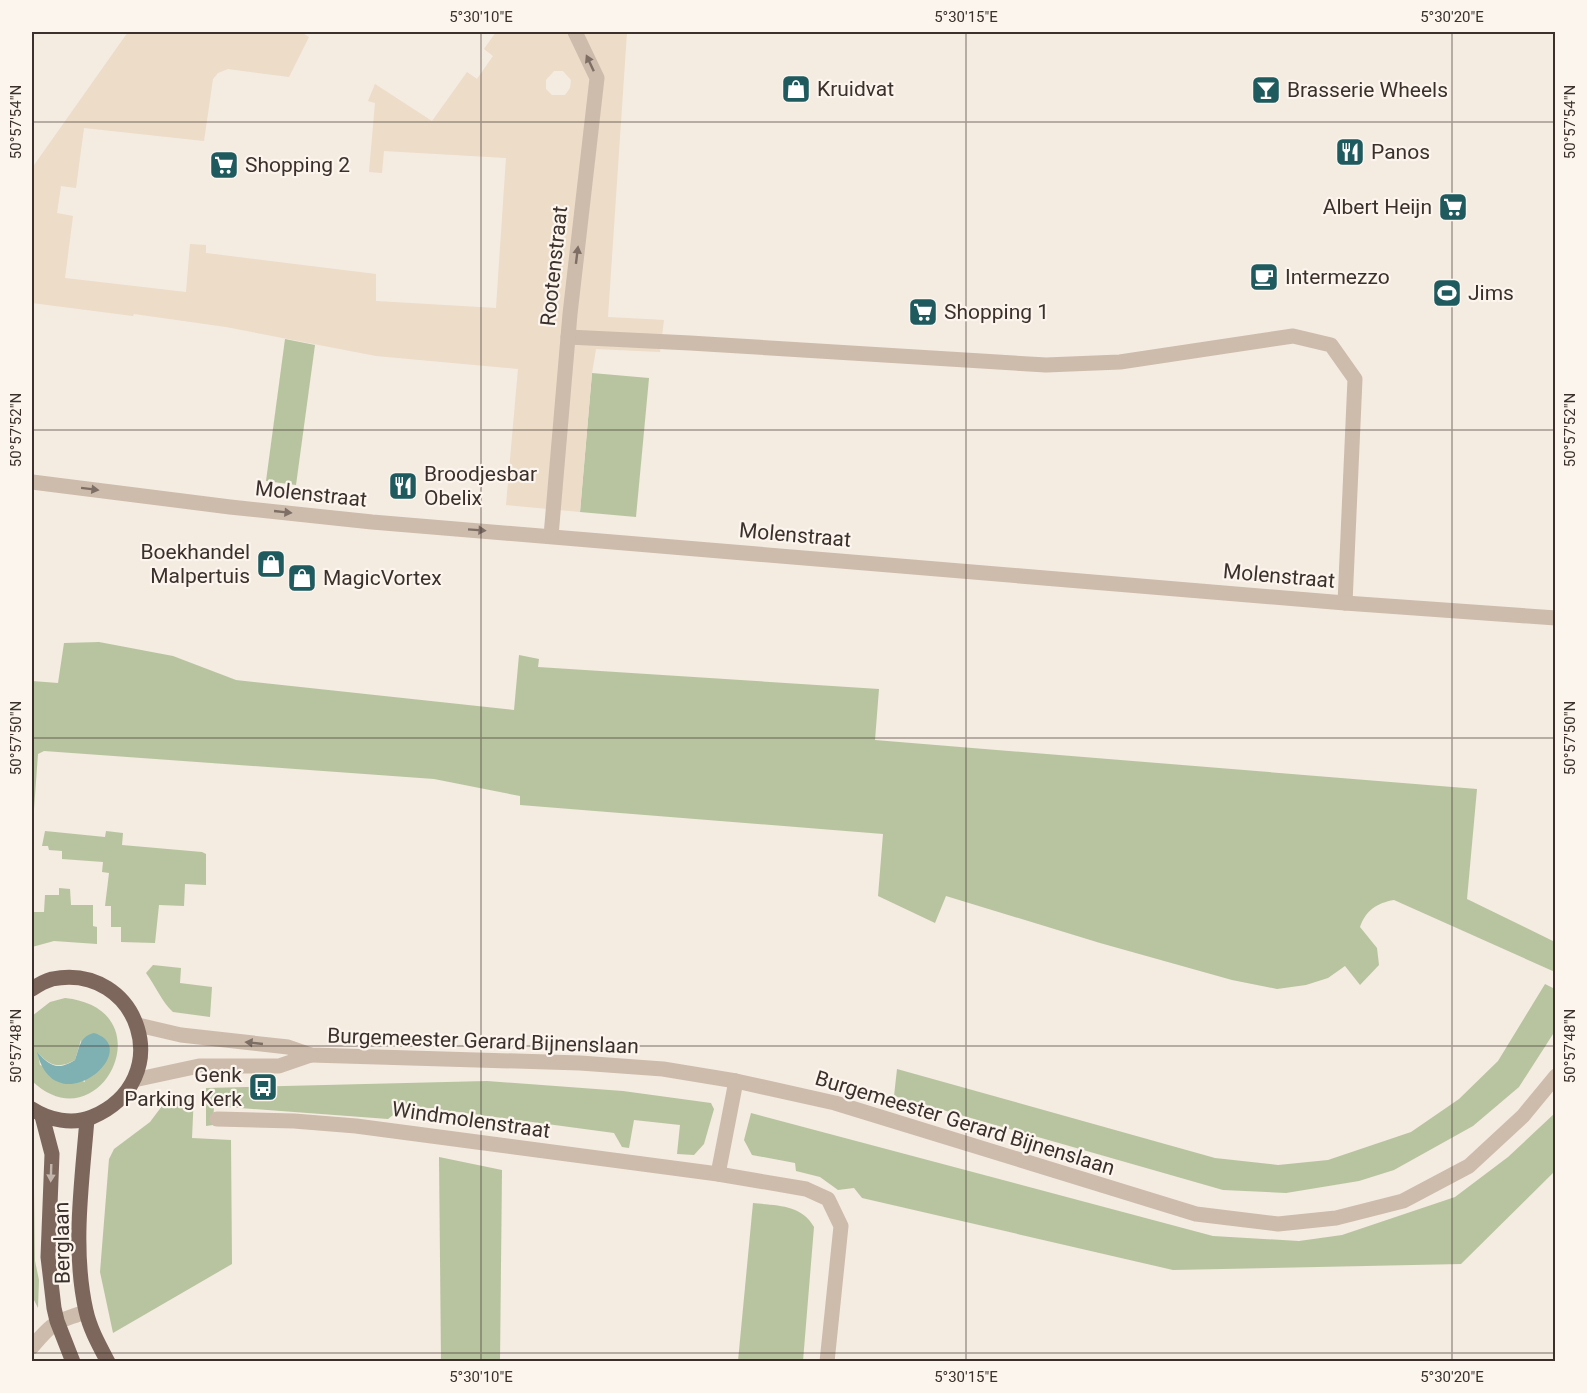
<svg xmlns="http://www.w3.org/2000/svg" width="1587" height="1393" font-family="Roboto,sans-serif">
  <rect width="100%" height="100%" fill="#f4ebe1"/>
  <!-- green -->
  <g fill="#b8c4a0" fill-rule="evenodd">
    <path d="M285,339L315,345L296,485L266,481Z"/>
    <path d="M592,373L649,378L636,517L580,512Z"/>
    <path d="M99,642L173,656L236,680L514,710L519,655L539,659L538,667L879,689L875,740L1477,789L1467,899L1555,942V972L1394,900C1377,903 1366,910 1360,927L1377,948L1379,965L1360,985L1345,966L1328,978L1306,985L1277,989L1232,980L1100,943L946,896L935,923L878,896L883,834L520,805V796L434,779L44,751L38,754L32,837V681L58,683L64,643Z"/>
    <path d="M45,831L105,837L106,831L123,833L122,845L202,852L206,854V885L185,884L184,906L159,905L155,943L121,942V927H111V906H105L109,873L102,872L103,862L62,859V851L49,850L48,846H42Z"/>
    <path d="M59,888L70,889L71,905H93V926L97,927V944L54,941L32,947L33,912H44L45,895H59Z"/>
    <path d="M153,965L181,968L180,983L212,987L210,1017L173,1012C162,1002 155,985 146,973Z"/>
    <path d="M1545,984L1555,989V1031L1519,1087L1473,1126L1394,1170L1359,1181L1286,1193L1223,1190L894,1096L897,1069L1215,1158L1278,1165L1328,1160L1411,1132L1459,1099L1498,1061Z"/>
    <path d="M65,998C168,1009 100,1146 32,1081V1016L50,1002ZM81,1040L85,1082L40,1065L38,1053C50,1066 59,1069 75,1060Z"/>
    <path d="M487,1081L623,1091L711,1103L714,1109L704,1144L694,1155L677,1154L680,1125L634,1120L629,1148L622,1147L614,1133L406,1105L388,1119L214,1106L213,1125L206,1126V1088Z"/>
    <path d="M194,1094L192,1138L231,1140L232,1264L113,1333L100,1272L109,1159L114,1149L150,1122L168,1098H182Z"/>
    <path d="M751,1113L1213,1236L1299,1241L1342,1235L1455,1197L1508,1157L1555,1113V1171L1461,1264L1173,1270L862,1198L854,1188L838,1190L820,1177L796,1171L795,1163L752,1155L744,1140Z"/>
    <path d="M439,1157L502,1170L500,1361H441Z"/>
    <path d="M34,1188L35,1261L39,1280L38,1308L32,1296V1189Z"/>
    <path d="M753,1203C778,1206 801,1204 814,1227L803,1361H738Z"/>
  </g>
  <!-- plaza -->
  <path fill="#ecdcc8" fill-rule="evenodd" d="M128,32H301L309,37L289,77L228,69L218,73L213,79L204,141L84,128L76,188L61,186L57,213L73,216L65,278L186,292L190,244L206,245V253L376,274V301L496,308L506,158L384,151L382,173L369,172L375,103L368,101L375,84L432,121L467,72L477,79L493,56L484,49L496,32H627L608,317L664,320L660,352L596,349L592,373L580,512L506,505L518,369L376,356L226,327L134,314L133,316L32,303V168ZM554,71H563L571,80L570,88L565,95H552L546,89V80Z"/>
  <!-- water -->
  <path fill="#7fb0b2" d="M94,1033C146,1049 55,1127 37,1052C50,1066 57,1071 75,1060C80,1047 79,1037 94,1033Z"/>
  <g fill="none" stroke-linecap="round" stroke-linejoin="round">
    <!-- minor -->
    <g stroke="#cdbbac" stroke-width="15">
      <path d="M568,337L690,343L1046,365L1120,362L1293,336L1331,345L1355,379L1345,603"/>
      <path d="M32,482L230,507L372,522L1345,603L1556,618"/>
      <path d="M551,536L570,314L597,78L575,32"/>
      <path d="M138,1025L181,1035L288,1047L311,1055L580,1063L663,1069L736,1081L835,1103L1196,1214L1278,1224L1336,1218L1403,1201L1469,1166L1523,1116L1556,1076"/>
      <path d="M134,1080L199,1066H279L311,1055"/>
      <path d="M217,1119L294,1121L356,1126L718,1174L806,1189L828,1199L841,1226L827,1362"/>
      <path d="M718,1174L736,1081"/>
      <path d="M32,1347C53,1322 56,1321 86,1312"/>
    </g>
    <!-- major -->
    <g stroke="#7d675c" stroke-width="15">
      <path d="M32,989C38,985 45,981 52,979C139,962 179,1080 92,1117C72,1125 49,1120 32,1109"/>
      <path d="M42,1116L52,1154L48,1257L54,1308L57,1321L73,1362"/>
      <path d="M87,1119C82,1182 72,1249 86,1311C90,1329 99,1345 108,1362"/>
    </g>
  </g>
  <!-- one-way arrows -->
  <defs><path id="oneway-solid" d="M-6-.8H1V-3.2L6.5 0L1 3.2V.8H-6Z" transform="scale(1.5)"/></defs>
  <g fill="#7d6f65">
    <use href="#oneway-solid" transform="translate(590 63) rotate(-115)"/>
    <use href="#oneway-solid" transform="translate(577 255) rotate(-83)"/>
    <use href="#oneway-solid" transform="translate(90 489) rotate(7)"/>
    <use href="#oneway-solid" transform="translate(283 512) rotate(6)"/>
    <use href="#oneway-solid" transform="translate(477 530) rotate(4)"/>
    <use href="#oneway-solid" transform="translate(254 1043) rotate(-174)"/>
  </g>
  <use fill="#c2b5ac" href="#oneway-solid" transform="translate(51 1173) rotate(92)"/>
  <!-- ticks -->
  <path fill="none" stroke="#3b302b" stroke-width="1.5" stroke-opacity="0.45" d="M481,32V1362M966,32V1362M1452,32V1362M32,122H1556M32,430H1556M32,738H1556M32,1046H1556M32,1353H1556"/>
  <!-- icons -->
  <defs>
    <g id="shop-square" transform="scale(1.5)"><rect x="-9" y="-9" width="18" height="18" rx="4" fill="#1f5a5e" stroke="#fbf5ee"/><path d="M-5-2.5h2.3a2.7 3.5 0 0 1 5.4 0H5L5.5 6h-11ZM-1.5-2.5h3a1.5 2.3 0 0 0-3 0Z" fill="#fff"/></g>
    <g id="bar-square" transform="scale(1.5)"><rect x="-9" y="-9" width="18" height="18" rx="4" fill="#1f5a5e" stroke="#fbf5ee"/><path d="M-6-5H6L.8 .8V4.5H3.5V6h-7V4.5H-.8V.8Z" fill="#fff"/></g>
    <g id="restaurant-square" transform="scale(1.5)"><rect x="-9" y="-9" width="18" height="18" rx="4" fill="#1f5a5e" stroke="#fbf5ee"/><path d="M-5-6h1v4h1v-4h1v4h1v-4h1v5L-1.5 .5V6h-2V.5L-5-1ZM5-6V6H3V1.5H1.5Q1.5-4 5-6Z" fill="#fff"/></g>
    <g id="supermarket-square" transform="scale(1.5)"><rect x="-9" y="-9" width="18" height="18" rx="4" fill="#1f5a5e" stroke="#fbf5ee"/><path d="M-6-5.5h2.5l.6 2H6L4.5 2H-2.5L-4.4-4H-6ZM-1.5 3.2a1.3 1.3 0 1 0 .1 0ZM3 3.2a1.3 1.3 0 1 0 .1 0Z" fill="#fff"/></g>
    <g id="cafe-square" transform="scale(1.5)"><rect x="-9" y="-9" width="18" height="18" rx="4" fill="#1f5a5e" stroke="#fbf5ee"/><path d="M-5.5-4.5H6V0H3Q3 3.5 0 3.5H-2.5Q-5.5 3.5-5.5 0ZM3-3.2v2h1.7v-2ZM-6 4.5H4V6H-6Z" fill="#fff"/></g>
    <g id="stadium-square" transform="scale(1.5)"><rect x="-9" y="-9" width="18" height="18" rx="4" fill="#1f5a5e" stroke="#fbf5ee"/><path d="M0-5a6.5 5 0 1 0 0 10a6.5 5 0 1 0 0-10ZM-3.5-1.8h7v3.6h-7Z" fill="#fff"/></g>
    <g id="bus-square" transform="scale(1.5)"><rect x="-9" y="-9" width="18" height="18" rx="4" fill="#1f5a5e" stroke="#fbf5ee"/><path d="M-5-6H5V4H4V6H2V4H-2V6H-4V4H-5ZM-3.5-4V0h7V-4ZM-3.5 1.2v1.5H-2V1.2ZM2 1.2v1.5H3.5V1.2Z" fill="#fff"/></g>
  </defs>
  <g fill-rule="evenodd">
    <use href="#shop-square" x="796" y="89"/>
    <use href="#bar-square" x="1266" y="90"/>
    <use href="#restaurant-square" x="1350" y="152"/>
    <use href="#supermarket-square" x="224" y="165"/>
    <use href="#supermarket-square" x="1453" y="207"/>
    <use href="#cafe-square" x="1264" y="277"/>
    <use href="#stadium-square" x="1447" y="293"/>
    <use href="#supermarket-square" x="923" y="312"/>
    <use href="#restaurant-square" x="403" y="486"/>
    <use href="#shop-square" x="271" y="564"/>
    <use href="#shop-square" x="302" y="578"/>
    <use href="#bus-square" x="263" y="1087"/>
  </g>
  <g text-anchor="middle" stroke-width="4.5" stroke-linejoin="round" paint-order="stroke">
    <!-- poi labels -->
    <g font-size="21" fill="#3b302b" stroke="#fbf5ee" text-anchor="start">
      <text x="817" y="96">Kruidvat</text>
      <text x="1287" y="97">Brasserie Wheels</text>
      <text x="1371" y="159">Panos</text>
      <text x="245" y="172">Shopping 2</text>
      <text x="1432" y="214" text-anchor="end">Albert Heijn</text>
      <text x="1285" y="284">Intermezzo</text>
      <text x="1468" y="300">Jims</text>
      <text x="944" y="319">Shopping 1</text>
      <text x="424" y="481">Broodjesbar<tspan x="424" dy="24">Obelix</tspan></text>
      <text x="250" y="559" text-anchor="end">Boekhandel<tspan x="250" dy="24">Malpertuis</tspan></text>
      <text x="323" y="585">MagicVortex</text>
      <text x="242" y="1082" text-anchor="end">Genk<tspan x="242" dy="24">Parking Kerk</tspan></text>
    </g>
    <!-- street labels -->
    <g font-size="21" fill="#3b302b" stroke="#fbf5ee">
      <text transform="translate(554 266) rotate(-84)" y="7">Rootenstraat</text>
      <text transform="translate(311 494) rotate(6)" y="7">Molenstraat</text>
      <text transform="translate(795 535) rotate(5)" y="7">Molenstraat</text>
      <text transform="translate(1279 576) rotate(5)" y="7">Molenstraat</text>
      <text transform="translate(483 1041) rotate(2)" y="7">Burgemeester Gerard Bijnenslaan</text>
      <text transform="translate(471 1120) rotate(8)" y="7">Windmolenstraat</text>
      <text transform="translate(965 1123) rotate(17)" y="7">Burgemeester Gerard Bijnenslaan</text>
      <text transform="translate(62 1243) rotate(-91)" y="7">Berglaan</text>
    </g>
  </g>
  <!-- border -->
  <rect width="1587" height="1393" fill="none" stroke="#fbf5ee" stroke-width="66"/>
  <rect x="33" y="33" width="1521" height="1327" fill="none" stroke="#3b302b" stroke-width="2"/>
  <g font-size="15" text-anchor="middle" fill="#3b302b">
    <text x="481" y="22">5°30'10"E</text>
    <text x="966" y="22">5°30'15"E</text>
    <text x="1452" y="22">5°30'20"E</text>
    <text transform="translate(16 122) rotate(-90)" y="5">50°57'54"N</text>
    <text transform="translate(1570 122) rotate(-90)" y="5">50°57'54"N</text>
    <text transform="translate(16 430) rotate(-90)" y="5">50°57'52"N</text>
    <text transform="translate(1570 430) rotate(-90)" y="5">50°57'52"N</text>
    <text transform="translate(16 738) rotate(-90)" y="5">50°57'50"N</text>
    <text transform="translate(1570 738) rotate(-90)" y="5">50°57'50"N</text>
    <text transform="translate(16 1046) rotate(-90)" y="5">50°57'48"N</text>
    <text transform="translate(1570 1046) rotate(-90)" y="5">50°57'48"N</text>
    <text x="481" y="1382">5°30'10"E</text>
    <text x="966" y="1382">5°30'15"E</text>
    <text x="1452" y="1382">5°30'20"E</text>
  </g>
</svg>
